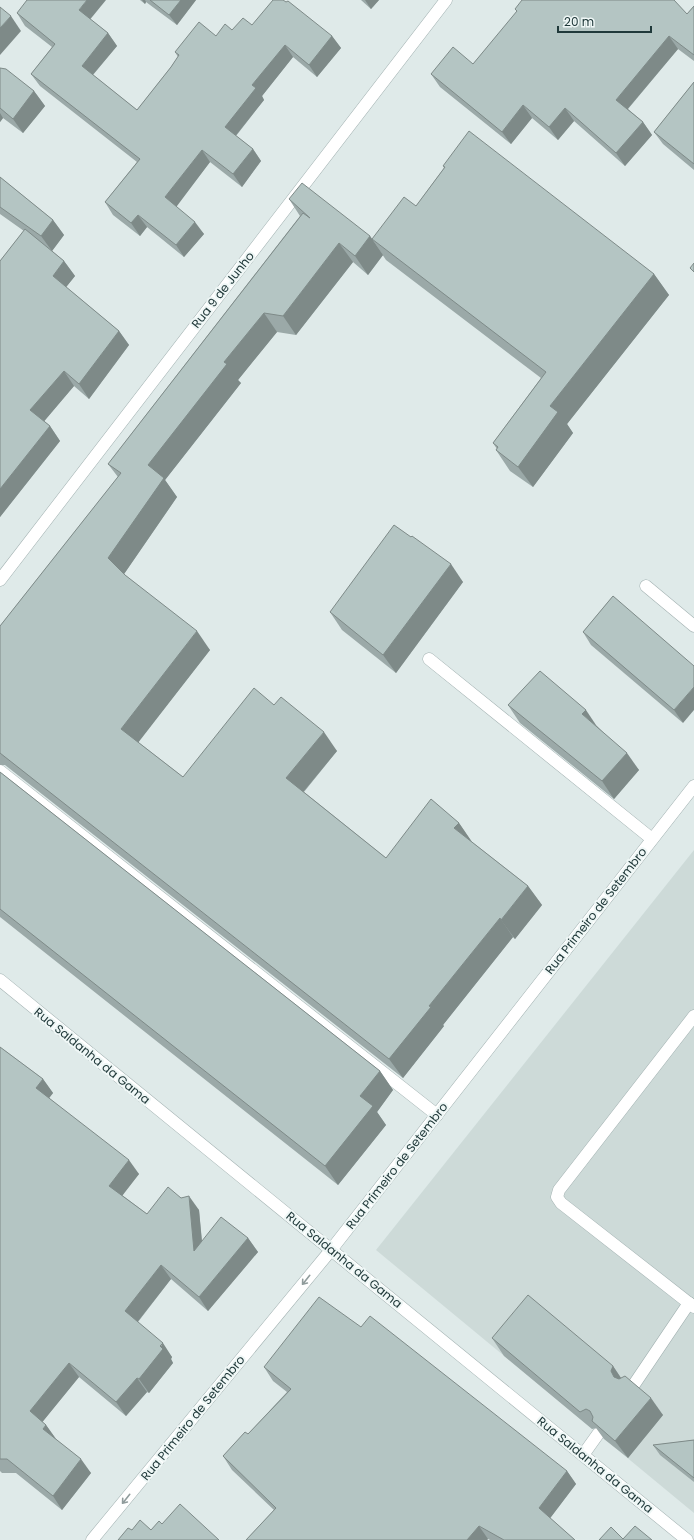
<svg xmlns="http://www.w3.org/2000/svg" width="694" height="1540" font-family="Poppins,sans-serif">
  <rect width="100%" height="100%" fill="#dfeae9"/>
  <!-- built -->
  <path fill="#cddad8" d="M694,850V1513L376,1250Z"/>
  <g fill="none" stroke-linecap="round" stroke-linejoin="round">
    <!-- service casing -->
    <g stroke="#a2b1b1" stroke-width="13">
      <g id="service">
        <path d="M646,586L694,626"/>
        <path d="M429,659L652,839"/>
        <path d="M0,771L437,1115"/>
        <path d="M694,1016L559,1190L557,1197L561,1203L694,1307"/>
        <path d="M631,1389L689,1303"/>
        <path d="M583,1455L598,1434"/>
      </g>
    </g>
    <!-- minor casing -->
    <g stroke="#a2b1b1" stroke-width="13">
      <path id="minor" d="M92,1540L331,1250L694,786"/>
    </g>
    <!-- tertiary casing -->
    <g stroke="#a2b1b1" stroke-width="13">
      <g id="tertiary">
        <path d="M0,580L446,0"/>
        <path d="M0,980L687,1540"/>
      </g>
    </g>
    <!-- service -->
    <use href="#service" stroke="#fff" stroke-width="12"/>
    <!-- minor -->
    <use href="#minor" stroke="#fff" stroke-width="12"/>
    <!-- tertiary -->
    <use href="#tertiary" stroke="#fff" stroke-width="12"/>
  </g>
  <!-- wall -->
  <g fill="#9ba9a8">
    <path d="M140,0H196L177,25L146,2L145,4Z"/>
    <path d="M361,0H379L371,9Z"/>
    <path d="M694,6V61L678,49L628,109L643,122L652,135L625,166L574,121L558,140L532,118L511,144L440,87L431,74L473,64L517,12L515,9L687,14Z"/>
    <path d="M17,13L90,19L108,33L117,46L93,75L137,110L171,67L178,57L175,52L216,36L232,30L252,25L332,36L341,48L317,77L293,57L262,96L264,100L236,136L253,149L261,161L242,187L210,162L176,206L204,234L184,257L147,227L140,236L113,215L105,202L137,162L40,86L31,74L52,47L25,26Z"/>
    <path d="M0,68L34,91L45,106L23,133L3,118L0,122Z"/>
    <path d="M694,82V170L663,144L654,132Z"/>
    <path d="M443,166L654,274L669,295L567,424L573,433L533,487L510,471L496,450L497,449L493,443L541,378L386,260L372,239L416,206L444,168Z"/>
    <path d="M0,177L53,220L64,235L52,251L64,261L75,276L66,287L119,331L129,345L89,399L74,386L44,421L50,426L60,441L0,517V261L24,231L0,214Z"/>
    <path d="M289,199L370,236L383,255L368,275L353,262L296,335L277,332L238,380L241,383L165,480L177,497L124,574L210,650L138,742L183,777L274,705L337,751L304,792L386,858L459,823L472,842L528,886L542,905L515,939L513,937L443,1025L444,1026L403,1078L5,765H0V626L118,477L108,464L300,216Z"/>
    <path d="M411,537L463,582L396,673L342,630L330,612Z"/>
    <path d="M613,596L683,723L591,645L583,632Z"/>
    <path d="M508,705L597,726L639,770L614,799L520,723Z"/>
    <path d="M0,772L380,1071L393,1090L377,1112L386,1125L338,1185L0,917Z"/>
    <path d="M0,1047L43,1079L53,1093L49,1098L139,1174L122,1195L147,1214L181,1198L199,1210L202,1241L248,1238L258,1252L208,1311L171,1279L138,1322L172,1357L171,1359L173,1363L149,1393L147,1392L126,1416L79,1377L42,1422L46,1425L56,1439L91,1473L62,1510L16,1473H2L0,1471Z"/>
    <path d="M492,1338L613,1366L621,1378L663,1415L628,1458L604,1439L596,1428L592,1429L504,1356Z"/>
    <path d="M264,1367L567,1471L576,1484L550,1518L575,1540H490L488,1539L487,1540H246L274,1510L232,1470L223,1456L248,1434L287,1392L273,1381Z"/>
    <path d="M694,1440V1482L660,1455L653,1445Z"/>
  </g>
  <!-- shaded-wall -->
  <g fill="#7e8a88">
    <path d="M87,0H106L88,22L79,10Z"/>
    <path d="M142,0H145L146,2L145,4Z"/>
    <path d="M181,0H196L177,25L169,15Z"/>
    <path d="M365,0H379L371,9Z"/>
    <path d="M11,16L21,31L0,55V28Z"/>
    <path d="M108,33L117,46L90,78L82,66Z"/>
    <path d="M332,36L341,48L317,77L309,65Z"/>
    <path d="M669,36L678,49L625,112L616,100Z"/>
    <path d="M285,45L293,57L262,96L264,100L233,139L225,127L252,85Z"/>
    <path d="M34,91L45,106L23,133L13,119Z"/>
    <path d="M523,105L532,118L511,144L502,132Z"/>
    <path d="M565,108L574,121L558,140L549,127Z"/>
    <path d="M0,113L3,118L0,122Z"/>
    <path d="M643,122L652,135L625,166L616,153Z"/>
    <path d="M253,149L261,161L242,187L233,174Z"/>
    <path d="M202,150L210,162L174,210L165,197Z"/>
    <path d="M138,215L147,227L140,236L131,223Z"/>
    <path d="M53,220L64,235L52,251L41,236Z"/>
    <path d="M195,222L204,234L184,257L176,245Z"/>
    <path d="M370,236L383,255L368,275L355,256Z"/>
    <path d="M339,243L353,262L296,335L283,316Z"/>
    <path d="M64,261L75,276L63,291L53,276Z"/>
    <path d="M654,274L669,295L567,424L573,433L533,487L518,467L550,406Z"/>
    <path d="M264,313L277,332L238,380L241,383L165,480L177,497L122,577L108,558L148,465L224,362Z"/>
    <path d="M119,331L129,345L89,399L79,384Z"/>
    <path d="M64,371L74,386L41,425L30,410Z"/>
    <path d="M50,426L60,441L0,517V489Z"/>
    <path d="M451,564L463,582L396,673L383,655Z"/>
    <path d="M197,631L210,650L134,748L121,729Z"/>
    <path d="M694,687V710L683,723L674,710Z"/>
    <path d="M586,710L598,728L582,714Z"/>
    <path d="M324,732L337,751L299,797L286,778Z"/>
    <path d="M627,753L639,770L614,799L602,781Z"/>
    <path d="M459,823L472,842L454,828Z"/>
    <path d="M528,886L542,905L515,939L501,920Z"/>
    <path d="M500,918L513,937L443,1025L444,1026L403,1078L389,1059L429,1006Z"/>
    <path d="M380,1071L393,1090L377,1112L386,1125L338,1185L325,1166L360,1096Z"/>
    <path d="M43,1079L53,1093L46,1102L36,1088Z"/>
    <path d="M129,1160L139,1174L119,1200L109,1186Z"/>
    <path d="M189,1196L199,1210L204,1265L194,1251Z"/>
    <path d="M248,1238L258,1252L208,1311L199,1297Z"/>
    <path d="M161,1265L171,1279L135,1325L125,1311Z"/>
    <path d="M163,1343L172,1357L171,1359L173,1363L149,1393L139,1379Z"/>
    <path d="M69,1363L79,1377L40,1425L30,1411Z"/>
    <path d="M613,1366L625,1384L614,1377L611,1371Z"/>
    <path d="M137,1378L147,1392L126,1416L116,1402Z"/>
    <path d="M651,1398L663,1415L628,1458L615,1441Z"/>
    <path d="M46,1425L56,1439L43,1429Z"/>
    <path d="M81,1459L91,1473L62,1510L53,1496Z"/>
    <path d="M567,1471L576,1484L548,1521L539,1508Z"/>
    <path d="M479,1526L488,1539L487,1540H467Z"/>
  </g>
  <!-- building -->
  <g fill="#b4c5c3" stroke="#7e8a88">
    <path d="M27,0H87L79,10L108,33L82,66L137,110L171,67L179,55L175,52L199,22L216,36L225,24L232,30L243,18L252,25L273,0H283L286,2L288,1L332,36L309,65L285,45L252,85L256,88L225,127L253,149L233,174L202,150L165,197L195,222L176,245L138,215L131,223L105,202L140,159L31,74L55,44L17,13Z"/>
    <path d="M150,0H181L169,15Z"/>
    <path d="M522,0H674L687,14L694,6V55L669,36L616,100L643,122L616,153L565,108L549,127L523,105L502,132L431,74L453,47L473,64L517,11L515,9Z"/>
    <path d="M0,7L11,16L0,28Z"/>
    <path d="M0,68L6,69L34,91L13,119L0,108Z"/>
    <path d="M694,82V164L654,132Z"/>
    <path d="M469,131L654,274L550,406L558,412L518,467L496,450L498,447L493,443L546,372L372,239L404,197L416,206L445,167L443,166Z"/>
    <path d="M0,177L53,220L41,236L0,207Z"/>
    <path d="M302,183L370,236L355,256L339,243L283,316L264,313L224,362L227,364L148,465L164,478L108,558L125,575L197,631L121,729L183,777L254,688L274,705L281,697L324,732L286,778L386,858L431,799L459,823L454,828L528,886L501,920L500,918L429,1006L431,1007L389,1059L0,753V626L121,473L108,464L303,213L310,218L289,199Z"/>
    <path d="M25,229L64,261L53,276L119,331L79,384L64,371L30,410L50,426L0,489V261Z"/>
    <path d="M694,263V272L690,268Z"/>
    <path d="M394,525L411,537L412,536L451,564L383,655L330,612Z"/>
    <path d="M613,596L694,666V687L674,710L583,632Z"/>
    <path d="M540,671L586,710L582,714L627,753L602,781L508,705Z"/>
    <path d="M0,772L380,1071L360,1096L373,1106L325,1166L0,909Z"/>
    <path d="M0,1047L43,1079L36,1088L129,1160L109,1186L147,1214L168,1187L181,1198L189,1196L194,1251L221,1217L248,1238L199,1297L161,1265L125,1311L163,1343L160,1346L163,1349L139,1379L137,1378L116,1402L69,1363L30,1411L46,1425L43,1429L81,1459L53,1496L7,1459H0Z"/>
    <path d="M528,1295L613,1366L611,1371L614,1377L619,1379L625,1376L651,1398L615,1441L592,1421L593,1417L590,1411L586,1409L580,1412L492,1338Z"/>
    <path d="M319,1297L361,1327L370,1316L567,1471L539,1508L575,1540H504L479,1526L467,1540H246L276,1508L223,1456L245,1432L248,1434L291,1389L264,1367Z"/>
    <path d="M694,1440V1478L653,1445Z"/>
    <path d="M180,1504L219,1540H118L128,1528L132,1530L140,1520L151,1530L159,1521L162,1524Z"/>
    <path d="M635,1526L652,1540H599L611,1527L623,1539Z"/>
  </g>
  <!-- one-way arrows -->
  <defs><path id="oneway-shaft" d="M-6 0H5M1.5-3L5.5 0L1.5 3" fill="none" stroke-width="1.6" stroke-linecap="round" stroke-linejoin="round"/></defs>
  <g stroke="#909c9c">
    <use href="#oneway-shaft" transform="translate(306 1280) rotate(129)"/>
    <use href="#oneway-shaft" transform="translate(126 1499) rotate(129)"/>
  </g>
  <g text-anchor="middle" stroke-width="4" stroke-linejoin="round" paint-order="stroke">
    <!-- street labels -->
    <g font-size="12" fill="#20393a" stroke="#eff7f6">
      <text transform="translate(223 290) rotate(-52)" y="4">Rua 9 de Junho</text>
      <text transform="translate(596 911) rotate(-52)" y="4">Rua Primeiro de Setembro</text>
      <text transform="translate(92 1056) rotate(39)" y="4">Rua Saldanha da Gama</text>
      <text transform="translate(397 1166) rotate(-52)" y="4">Rua Primeiro de Setembro</text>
      <text transform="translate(344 1260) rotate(39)" y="4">Rua Saldanha da Gama</text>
      <text transform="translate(193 1418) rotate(-51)" y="4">Rua Primeiro de Setembro</text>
      <text transform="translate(595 1465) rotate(39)" y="4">Rua Saldanha da Gama</text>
    </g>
  </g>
  <!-- scale -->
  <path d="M558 26v6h93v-6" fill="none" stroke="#20393a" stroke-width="2"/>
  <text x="564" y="26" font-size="12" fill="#20393a" stroke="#eff7f6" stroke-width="3" paint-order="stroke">20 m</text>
</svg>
